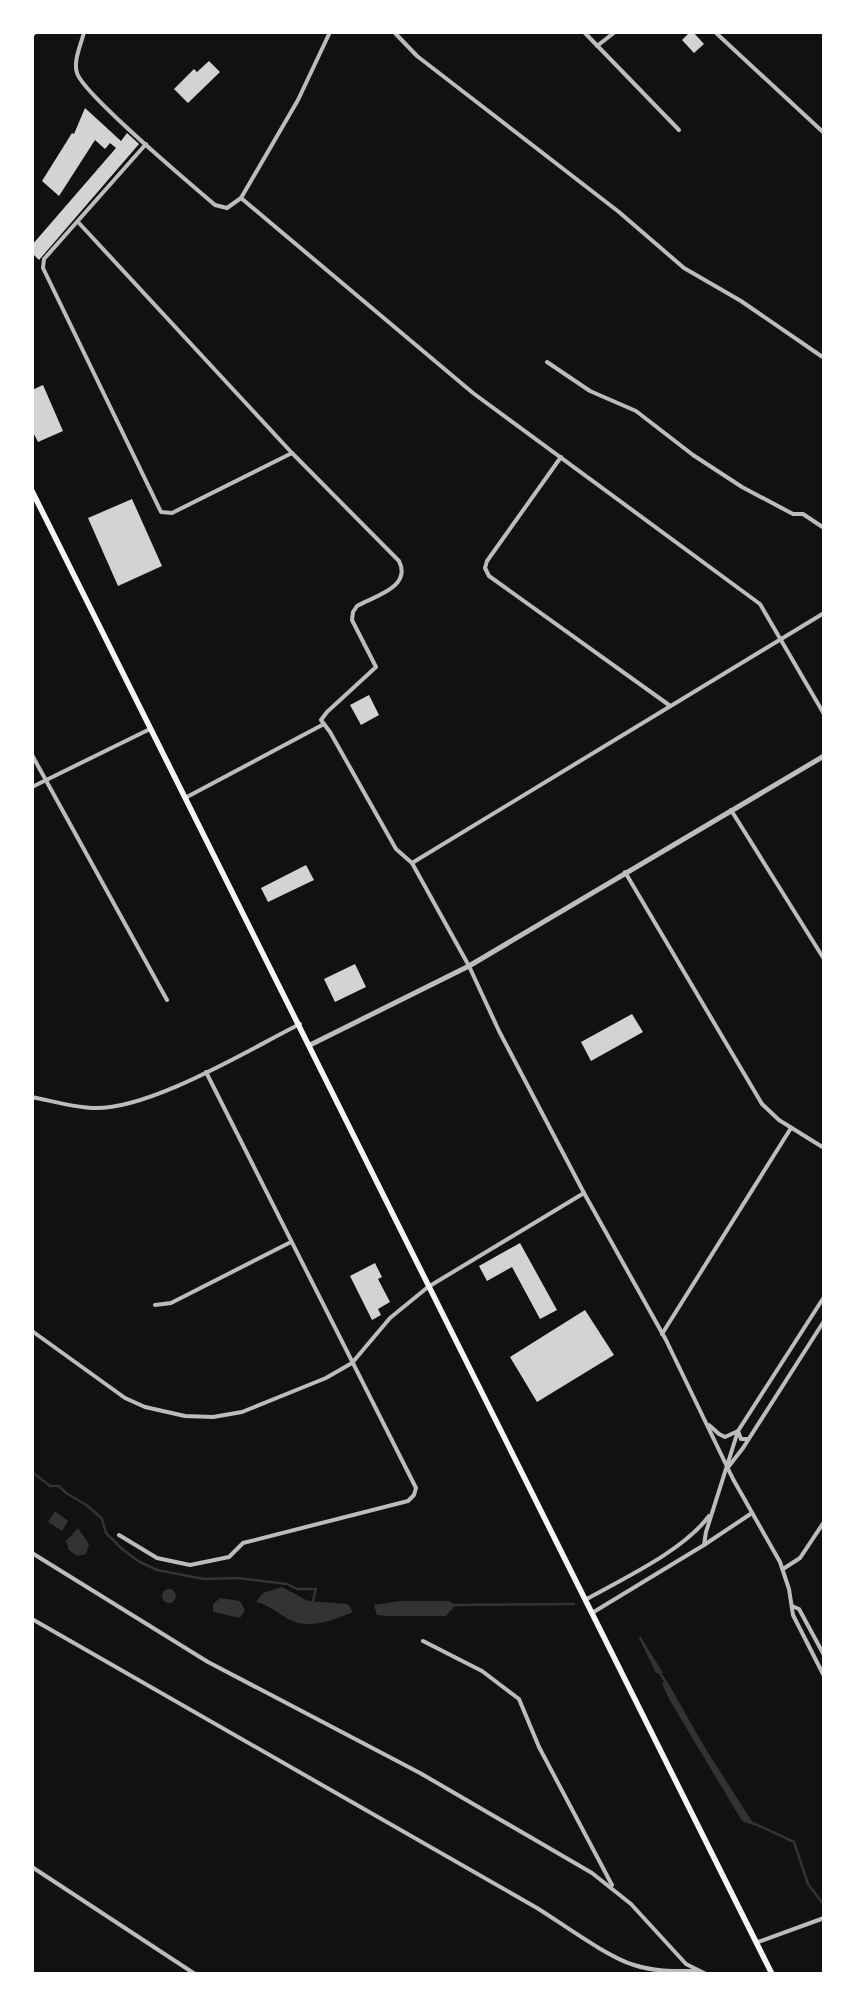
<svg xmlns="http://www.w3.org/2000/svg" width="856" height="2006" font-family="'DejaVu Sans',sans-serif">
  <rect width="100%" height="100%" fill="#111"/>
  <!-- water -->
  <g fill="#333">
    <path d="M55,1511L68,1521L62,1531L48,1522Z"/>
    <path d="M78,1528L89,1544L86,1554L77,1556L69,1550L66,1541Z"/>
    <path d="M282,1587L308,1601L348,1604L353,1612C336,1619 317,1627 298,1623C283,1619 272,1605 256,1602L263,1593Z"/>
    <circle cx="169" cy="1596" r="7"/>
    <path d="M220,1598L240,1601L245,1610L240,1618L213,1612V1604Z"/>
    <path d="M400,1601H450L455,1606L446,1616H387L377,1615L374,1605Z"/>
    <path d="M640,1636L663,1673H656L639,1638Z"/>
    <path d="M667,1681L705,1748L755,1826L742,1821L669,1699L662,1683Z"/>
  </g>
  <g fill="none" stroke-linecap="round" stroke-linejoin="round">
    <!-- stream -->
    <g stroke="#333" stroke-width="2.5">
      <path d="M32,1472L50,1486H59L66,1493L88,1506L102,1519L106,1533L122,1549L138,1561L157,1570L204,1579L237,1578L287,1584L297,1589H316L312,1604"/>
      <path d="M451,1605L574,1604"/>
      <path d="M659,1671L666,1683"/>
      <path d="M753,1823L794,1842L808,1884L824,1905"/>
    </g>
  </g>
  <!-- building -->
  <g fill="#d3d3d3">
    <path d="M690,32H693L704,44L694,53L682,40Z"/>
    <path d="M209,61L220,72L188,103L174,89L194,69L197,72Z"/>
    <path d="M85,108L121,141L127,133L139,144L39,260L32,253V245L116,148L110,143L105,149L95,140L59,196L42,181L72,133L74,134Z"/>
    <path d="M43,385L63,431L38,442L32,430V390Z"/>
    <path d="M132,499L162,566L118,586L88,518Z"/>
    <path d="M369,695L379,715L361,725L350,705Z"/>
    <path d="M306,865L314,880L268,902L261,888Z"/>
    <path d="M355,964L366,987L335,1002L324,979Z"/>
    <path d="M632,1014L643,1032L591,1061L581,1042Z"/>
    <path d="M520,1243L557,1310L540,1319L512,1267L487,1281L479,1266Z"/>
    <path d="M375,1263L382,1277L378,1279L390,1302L378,1309L381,1315L372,1320L350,1276Z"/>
    <path d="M585,1310L614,1355L537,1402L510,1357Z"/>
  </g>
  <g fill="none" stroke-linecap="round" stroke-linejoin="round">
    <!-- minor -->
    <g stroke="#bcbcbc" stroke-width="4">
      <path d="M84,32C81,45 73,61 77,73C83,94 192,185 215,205L227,208L241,198L298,100L330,32"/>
      <path d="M394,32L417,56L619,212L684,268L741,301L824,358"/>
      <path d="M584,32L679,130"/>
      <path d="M715,32L824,133"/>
      <path d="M597,46L615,32"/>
      <path d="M146,144L44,259L43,268L161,512L172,513L292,453"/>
      <path d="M241,198L473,393L760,604L824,714"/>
      <path d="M78,222L292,453L399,561C412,587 375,596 357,606L353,612L352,620L376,667L327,712L321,720L324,724"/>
      <path d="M547,362L590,391L636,411L693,455L742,487L793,514H803L824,528"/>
      <path d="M561,457L487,561L485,568L489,576L669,705"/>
      <path d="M32,755L167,1000"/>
      <path d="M32,787L150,729"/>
      <path d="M185,798L324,724L330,732L396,849L412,863L469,966L499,1031L584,1193L666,1340L733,1479L780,1562L789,1589L793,1615L824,1676"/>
      <path d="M731,810L824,959"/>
      <path d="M412,863L824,613"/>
      <path d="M625,872L762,1104L779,1120L824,1148"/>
      <path d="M32,1097C52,1101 72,1107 93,1108C150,1110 248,1050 300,1024"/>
      <path d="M155,1305L171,1303L291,1242"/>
      <path d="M32,1331L125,1398L145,1407L185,1416L213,1417L242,1412L326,1378L352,1363L390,1318L428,1287L584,1193"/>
      <path d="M662,1334L791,1128"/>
      <path d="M709,1425L719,1434L725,1437L738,1431L741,1439H748"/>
      <path d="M729,1466L743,1448L824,1321"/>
      <path d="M119,1535L157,1558L190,1565L229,1557L243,1543L408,1501L414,1495L416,1488L206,1072"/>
      <path d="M704,1545L706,1532L738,1431L824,1297"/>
      <path d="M32,1553L208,1662L420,1773L592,1873L631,1904L686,1964L706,1974"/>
      <path d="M783,1569L800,1558L824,1522"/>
      <path d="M585,1600C624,1578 683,1551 709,1516"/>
      <path d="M792,1606L799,1609L824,1655"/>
      <path d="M592,1613L704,1545L752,1513"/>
      <path d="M32,1619L537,1908C563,1924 607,1957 634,1965C655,1972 678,1971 699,1971"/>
      <path d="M423,1641L482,1671L519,1699L539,1747L612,1885"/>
      <path d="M32,1867L195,1974"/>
      <path d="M758,1942L824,1918"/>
    </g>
    <!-- tertiary -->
    <path stroke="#bcbcbc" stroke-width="5" d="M310,1045L469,966L824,756"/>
    <!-- secondary -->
    <g stroke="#f5f5f5" stroke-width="5.5">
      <path d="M32,34L34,32"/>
      <path d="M32,491L772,1974"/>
    </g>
  </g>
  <!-- border -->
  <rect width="856" height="2006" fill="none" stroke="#ffffff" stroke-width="68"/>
</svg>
